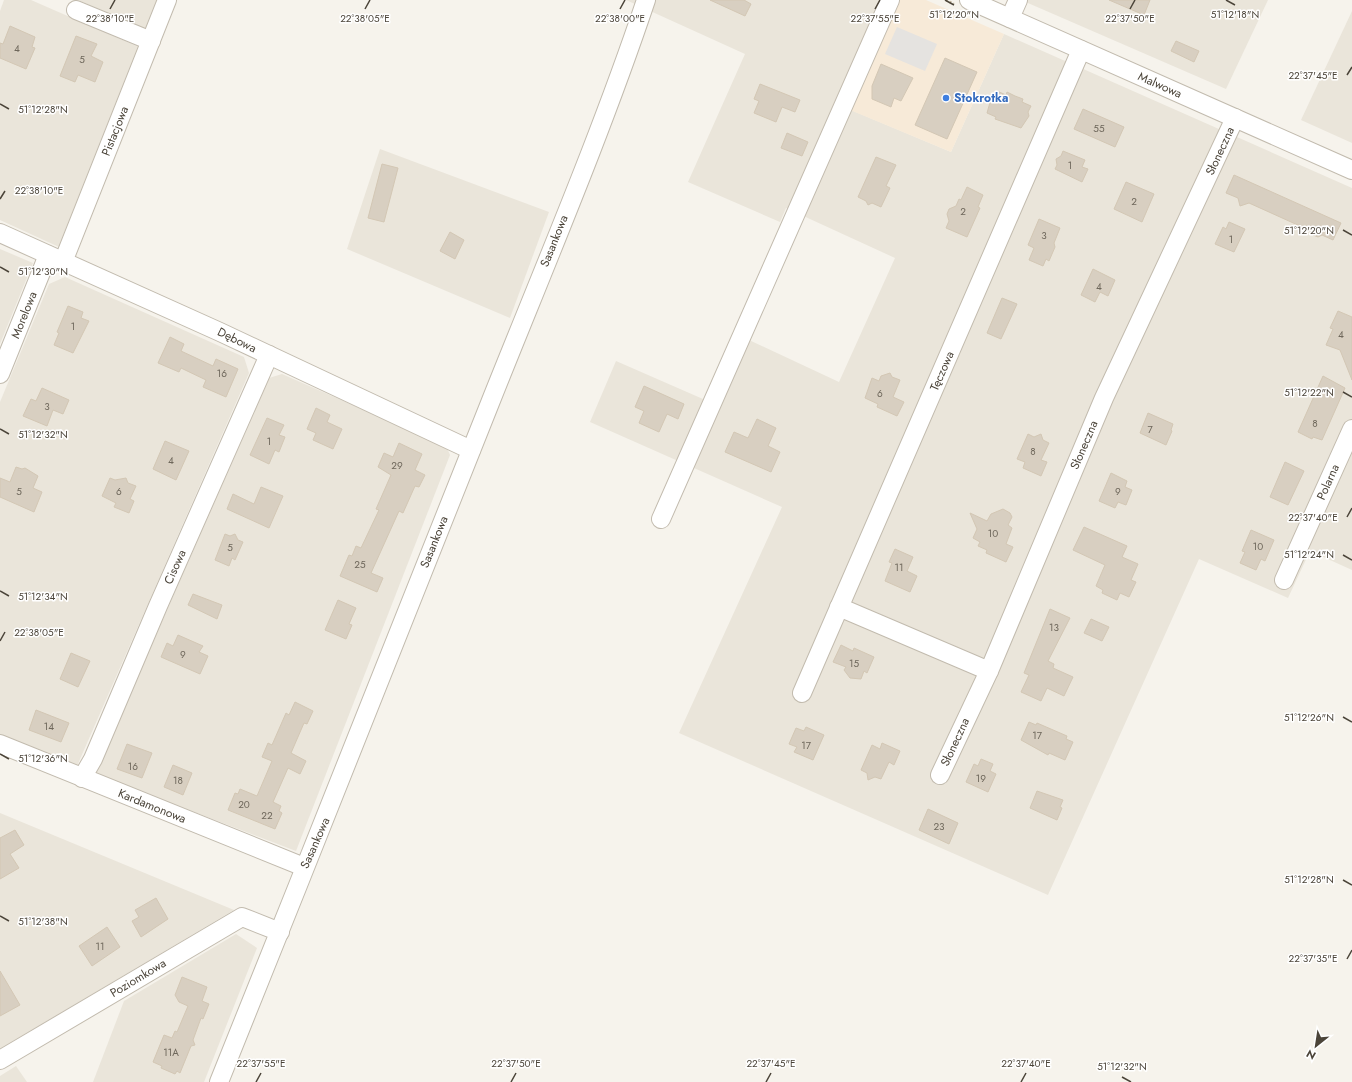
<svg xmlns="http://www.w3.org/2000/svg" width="1352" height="1082" font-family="Jost,sans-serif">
  <rect width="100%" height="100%" fill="#f6f3ec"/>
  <!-- residential -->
  <g fill="#eae5da">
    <path d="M4,0H31L141,48L59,247L0,220V11Z"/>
    <path d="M78,0H158L146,29Z"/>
    <path d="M626,0H898L851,110L951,152L1004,34L1352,188V570L1310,551L1288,598L1199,559L1048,895L679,733L782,507L590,422L616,361L719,406L749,340L839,382L895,258L786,208L780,222L688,182L745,54Z"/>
    <path d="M1021,0H1268L1226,89Z"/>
    <path d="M1352,11V143L1301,120Z"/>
    <path d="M380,149L549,212L510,318L347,249Z"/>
    <path d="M0,249L33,263L0,344Z"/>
    <path d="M65,277L244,357L249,373L77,766L0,735V402L49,284Z"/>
    <path d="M282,374L446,446L450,455L296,851L95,774L269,378Z"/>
    <path d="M0,813L234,910L0,1049Z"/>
    <path d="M236,934L257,948L204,1082H93L124,1001Z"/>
    <path d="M16,1066L27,1082H0V1076Z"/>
  </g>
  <!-- commercial -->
  <path fill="#f7ead8" d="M898,0H926L1004,34L951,152L850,110Z"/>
  <!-- parking -->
  <path fill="#e5e3e0" d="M897,27L937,44L925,71L885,54Z"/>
  <!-- building -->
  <g fill="#d8cfc1" stroke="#d3c7b4">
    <path d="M710,0H744L751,4L745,16Z"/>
    <path d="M1109,0H1150L1144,15Z"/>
    <path d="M10,26L35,37L32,47L35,48L26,69L0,58V43L3,44Z"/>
    <path d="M76,36L97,44L91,56L103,62L95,82L78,75L75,82L60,76Z"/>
    <path d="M1176,41L1199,51L1194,62L1171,51Z"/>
    <path d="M945,58L977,72L947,139L915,125Z"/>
    <path d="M881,64L913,78L901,101L894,98L891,107L872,99V86Z"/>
    <path d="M760,84L800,100L795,112L782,107L776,122L754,113L759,101L754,99Z"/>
    <path d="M997,91L1006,95L1007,92L1015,96L1023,99L1022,102L1031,106L1028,112L1029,116L1021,128L995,119L996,117L987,113L991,99L994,97Z"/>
    <path d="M1083,109L1124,127L1115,147L1074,129Z"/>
    <path d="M787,133L808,142L802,156L781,148Z"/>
    <path d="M1063,151L1085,160L1082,167L1088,169L1082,182L1055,169L1057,165L1056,159L1061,156Z"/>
    <path d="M876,157L896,165L886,186L890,188L881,207L872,203L868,205L866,201L858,197Z"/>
    <path d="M382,164L398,168L384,222L368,218Z"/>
    <path d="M1234,175L1341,223L1333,240L1322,235L1318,237L1313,235L1311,231L1249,203L1240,206L1238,198L1226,193Z"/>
    <path d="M1126,182L1154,194L1142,222L1114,209Z"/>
    <path d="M967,187L983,195L978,207L980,208L967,237L946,228L949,221L947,214L949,209L956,206L959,199L961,200Z"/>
    <path d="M1039,219L1060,228L1054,243L1055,247L1049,261L1046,259L1043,266L1029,260L1034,248L1028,245Z"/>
    <path d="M1229,222L1245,229L1234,252L1215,244L1223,227L1226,229Z"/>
    <path d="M450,232L464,240L455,259L440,251Z"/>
    <path d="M1093,269L1115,280L1108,296L1100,292L1095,302L1081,295Z"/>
    <path d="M1002,298L1017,304L1001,339L987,333Z"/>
    <path d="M68,306L83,312L81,318L89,321L73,353L54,345L59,333L57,332Z"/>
    <path d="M1338,311L1352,317V380L1340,350L1326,345L1333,329L1330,328Z"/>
    <path d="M170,337L184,344L181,351L213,366L216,359L238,369L226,397L203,387L206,380L181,368L179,372L158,363Z"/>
    <path d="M890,373L892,377L900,380L893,397L904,402L897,416L877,407L878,404L865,398L872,378L879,381L881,376Z"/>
    <path d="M1323,376L1345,388L1322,440L1313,437L1312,439L1298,432Z"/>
    <path d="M644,386L684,404L678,419L667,414L659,432L639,423L644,411L635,407Z"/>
    <path d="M42,388L69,400L63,414L53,410L47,426L23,416L31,399L36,401Z"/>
    <path d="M316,408L330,415L327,422L342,429L333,449L313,440L316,433L307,429Z"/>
    <path d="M1148,413L1173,424L1171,430L1172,431L1166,445L1140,433Z"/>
    <path d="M267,418L284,425L279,435L285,437L279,452L275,450L269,464L250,455Z"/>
    <path d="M757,419L776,428L768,446L780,452L771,472L725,452L734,432L748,438Z"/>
    <path d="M1028,434L1034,437L1041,434L1043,440L1049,443L1041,460L1047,462L1041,476L1023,468L1025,462L1017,459Z"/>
    <path d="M165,441L189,451L176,480L153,469Z"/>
    <path d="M399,443L422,454L415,470L425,475L419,487L415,486L403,513L399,511L371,573L383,578L377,592L340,576L349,555L352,556L356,546L361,548L379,510L376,509L391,475L378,467L384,453L393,457Z"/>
    <path d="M1285,462L1304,471L1288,505L1270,497Z"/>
    <path d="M16,467L22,469L25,468L38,476L33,488L42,492L34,512L0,497V478L10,482Z"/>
    <path d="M1111,473L1127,481L1125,487L1132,490L1126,505L1118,502L1115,508L1099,501Z"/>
    <path d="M110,478L115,480L126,478L128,483L136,486L130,499L134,501L129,513L114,507L116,503L102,496Z"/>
    <path d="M261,487L283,496L269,528L227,509L233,494L254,504Z"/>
    <path d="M1003,509L1010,513L1012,517L1008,525L1012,528L1006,544L1013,547L1006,562L986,553L987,550L978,546L980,542L973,538L977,529L970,513L987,521L991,514Z"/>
    <path d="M1084,527L1127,546L1122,557L1138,564L1131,580L1136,582L1129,597L1120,593L1117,600L1102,593L1103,590L1096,586L1105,565L1073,550Z"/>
    <path d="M1251,530L1274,540L1265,561L1261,559L1256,570L1240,563L1245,552L1242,551Z"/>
    <path d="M225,534L230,536L235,534L238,540L243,542L235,560L232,558L229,566L215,560Z"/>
    <path d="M895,549L913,557L907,571L917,576L910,592L885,581L892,563L889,562Z"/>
    <path d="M193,594L222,605L217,619L188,605Z"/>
    <path d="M338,600L356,608L349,624L352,625L346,639L325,630Z"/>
    <path d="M1050,609L1070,618L1048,661L1054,664L1053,668L1073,677L1064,696L1047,688L1041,701L1021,692L1029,675L1024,673Z"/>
    <path d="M1091,619L1109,627L1102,641L1084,633Z"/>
    <path d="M178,635L203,646L199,652L208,656L200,674L161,657L167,643L173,646Z"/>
    <path d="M841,645L853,651L854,648L874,657L867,673L864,671L861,679L850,678L844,670L846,667L833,662Z"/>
    <path d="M71,653L90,661L78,687L60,679Z"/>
    <path d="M295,702L313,711L307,724L304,723L291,753L306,761L300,774L288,768L273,802L281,806L279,811L282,813L275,829L228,810L235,793L238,794L240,789L257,796L272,761L262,757L268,743L272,745L286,713L289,715Z"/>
    <path d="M36,710L69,723L61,742L29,730Z"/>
    <path d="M1029,722L1036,725L1037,723L1067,736L1066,739L1073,742L1065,760L1049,753L1048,755L1021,740Z"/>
    <path d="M806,727L824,735L813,760L794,752L797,747L789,744L796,728L804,731Z"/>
    <path d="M882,743L900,751L894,765L889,762L881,779L875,777L868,780L867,773L861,770L872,745L880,749Z"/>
    <path d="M127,744L152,753L142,778L117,769Z"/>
    <path d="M981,759L993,764L990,771L996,774L988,792L966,782L974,764L978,766Z"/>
    <path d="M173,765L192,773L183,795L164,787Z"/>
    <path d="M1037,791L1063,800L1060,807L1062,808L1057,820L1030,808Z"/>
    <path d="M928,809L958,823L949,844L919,830Z"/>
    <path d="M15,830L24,845L10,854L19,868L0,879V838Z"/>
    <path d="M156,898L168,919L141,937L132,921L139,917L135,910Z"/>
    <path d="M107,927L120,947L92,966L79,946Z"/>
    <path d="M0,971L20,1005L0,1016Z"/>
    <path d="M182,977L207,987L202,1001L209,1004L203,1019L201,1018L193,1040L195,1045L191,1046L180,1073L177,1071L175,1074L161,1068L162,1066L153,1062L164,1035L172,1038L175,1031L177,1032L188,1006L179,1002L175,995Z"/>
  </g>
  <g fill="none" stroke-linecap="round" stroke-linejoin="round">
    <!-- minor casing -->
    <g stroke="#c2bbae" stroke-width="20">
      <g id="minor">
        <path d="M969,0L1352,170"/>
        <path d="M76,10L151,41"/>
        <path d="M1010,18L1018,0"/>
        <path d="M0,233L220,332L471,450"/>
        <path d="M63,262L167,0"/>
        <path d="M0,374L48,255"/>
        <path d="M661,519L890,0"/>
        <path d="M1284,580L1352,429"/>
        <path d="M839,607L989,671"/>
        <path d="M802,693L1081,50"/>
        <path d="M0,744L304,867"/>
        <path d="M940,775L989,671L1104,398L1235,118"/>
        <path d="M82,778L93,759L158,606L269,355"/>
        <path d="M0,1060L242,917L280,932"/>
        <path d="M219,1082C310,856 400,630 490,403C543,270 600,137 646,0"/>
      </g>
    </g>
    <!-- path -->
    <path stroke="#c4b79f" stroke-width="2.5" stroke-dasharray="2 2" stroke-linecap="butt" d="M946,0L954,4"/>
    <!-- minor -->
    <use href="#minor" stroke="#fff" stroke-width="18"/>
  </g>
  <!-- ticks -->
  <path fill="none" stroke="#4b4439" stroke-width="1.5" d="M945,0L954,5M1226,0L1235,5M110,9L115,0M365,9L370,0M620,9L625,0M875,9L880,0M1130,9L1135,0M1347,75L1352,67M0,104L9,109M0,199L5,191M1343,230L1352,235M0,267L9,272M1343,392L1352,397M0,429L9,434M1347,517L1352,508M1343,555L1352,560M0,591L9,596M0,641L5,632M1343,717L1352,722M0,754L9,759M1343,880L1352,885M0,916L9,921M1347,959L1352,950M1122,1077L1131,1082M256,1082L261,1073M511,1082L516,1073M766,1082L771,1073M1021,1082L1026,1073"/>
  <!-- markers -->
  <circle fill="#3f7fe0" stroke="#fff" stroke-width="1.5" cx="946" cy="98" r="4"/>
  <g text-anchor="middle" stroke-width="3" stroke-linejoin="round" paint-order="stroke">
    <!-- number labels -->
    <g font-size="10" fill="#6e675b">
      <text x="17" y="52">4</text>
      <text x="82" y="63">5</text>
      <text x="1099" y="132">55</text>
      <text x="1070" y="169">1</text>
      <text x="1134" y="205">2</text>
      <text x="963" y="215">2</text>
      <text x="1044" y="239">3</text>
      <text x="1231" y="243">1</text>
      <text x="1099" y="290">4</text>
      <text x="73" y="330">1</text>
      <text x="1341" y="338">4</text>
      <text x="222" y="377">16</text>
      <text x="880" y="397">6</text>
      <text x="47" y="410">3</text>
      <text x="1315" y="427">8</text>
      <text x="1150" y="433">7</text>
      <text x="269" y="445">1</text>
      <text x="1033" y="455">8</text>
      <text x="171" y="464">4</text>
      <text x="397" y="469">29</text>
      <text x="19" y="495">5</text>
      <text x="119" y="495">6</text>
      <text x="1118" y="495">9</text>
      <text x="993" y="537">10</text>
      <text x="1258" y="550">10</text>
      <text x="230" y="551">5</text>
      <text x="360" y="568">25</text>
      <text x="899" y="571">11</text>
      <text x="1054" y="631">13</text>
      <text x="183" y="658">9</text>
      <text x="854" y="667">15</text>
      <text x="49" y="730">14</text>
      <text x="1037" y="739">17</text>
      <text x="806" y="749">17</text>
      <text x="133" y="770">16</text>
      <text x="981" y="782">19</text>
      <text x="178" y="784">18</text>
      <text x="244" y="808">20</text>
      <text x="267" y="819">22</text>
      <text x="939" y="830">23</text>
      <text x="100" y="950">11</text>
      <text x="171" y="1056">11A</text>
    </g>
    <!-- street labels -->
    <g font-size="12" fill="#4b4439" stroke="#fff">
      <text transform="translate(1160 85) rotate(24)" y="4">Malwowa</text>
      <text transform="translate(115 131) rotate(-68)" y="4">Pistacjowa</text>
      <text transform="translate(1220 151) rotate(-65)" y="4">Słoneczna</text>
      <text transform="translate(554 241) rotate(-68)" y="4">Sasankowa</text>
      <text transform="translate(24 315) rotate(-68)" y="4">Morelowa</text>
      <text transform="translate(237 340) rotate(26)" y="4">Dębowa</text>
      <text transform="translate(942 371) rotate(-66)" y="4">Tęczowa</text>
      <text transform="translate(1084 445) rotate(-67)" y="4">Słoneczna</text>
      <text transform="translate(1328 482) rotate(-66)" y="4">Polarna</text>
      <text transform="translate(434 542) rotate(-68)" y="4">Sasankowa</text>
      <text transform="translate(175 567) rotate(-66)" y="4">Cisowa</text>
      <text transform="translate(955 742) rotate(-65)" y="4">Słoneczna</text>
      <text transform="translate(152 806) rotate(22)" y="4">Kardamonowa</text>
      <text transform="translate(315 843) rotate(-66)" y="4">Sasankowa</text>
      <text transform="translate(138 978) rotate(-31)" y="4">Poziomkowa</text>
    </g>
    <!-- shop labels -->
    <g font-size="12" font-weight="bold" fill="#366cbe" stroke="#fff" text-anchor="start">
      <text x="954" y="102">Stokrotka</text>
    </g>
  </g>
  <g font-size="10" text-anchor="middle" fill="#4b4439" stroke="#fff" stroke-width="3" stroke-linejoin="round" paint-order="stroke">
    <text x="954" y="18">51°12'20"N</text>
    <text x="1235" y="18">51°12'18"N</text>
    <text x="110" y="22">22°38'10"E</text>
    <text x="365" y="22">22°38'05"E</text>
    <text x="620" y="22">22°38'00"E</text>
    <text x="875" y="22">22°37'55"E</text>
    <text x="1130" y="22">22°37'50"E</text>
    <text x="1313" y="79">22°37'45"E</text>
    <text x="43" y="113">51°12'28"N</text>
    <text x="39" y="194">22°38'10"E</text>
    <text x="1309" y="234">51°12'20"N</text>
    <text x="43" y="275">51°12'30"N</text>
    <text x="1309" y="396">51°12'22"N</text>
    <text x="43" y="438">51°12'32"N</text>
    <text x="1313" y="521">22°37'40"E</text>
    <text x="1309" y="558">51°12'24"N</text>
    <text x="43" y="600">51°12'34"N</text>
    <text x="39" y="636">22°38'05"E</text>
    <text x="1309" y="721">51°12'26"N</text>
    <text x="43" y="762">51°12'36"N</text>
    <text x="1309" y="883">51°12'28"N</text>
    <text x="43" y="925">51°12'38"N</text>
    <text x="1313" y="962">22°37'35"E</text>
    <text x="261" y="1067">22°37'55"E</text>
    <text x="516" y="1067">22°37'50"E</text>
    <text x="771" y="1067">22°37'45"E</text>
    <text x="1026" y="1067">22°37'40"E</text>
    <text x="1122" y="1070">51°12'32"N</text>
  </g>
  <!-- north arrow -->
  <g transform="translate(1316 1046) rotate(210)" stroke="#ffffff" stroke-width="3" paint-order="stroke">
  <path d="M0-3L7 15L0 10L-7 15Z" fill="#4b4439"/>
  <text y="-6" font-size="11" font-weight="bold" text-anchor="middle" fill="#4b4439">N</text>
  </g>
</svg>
